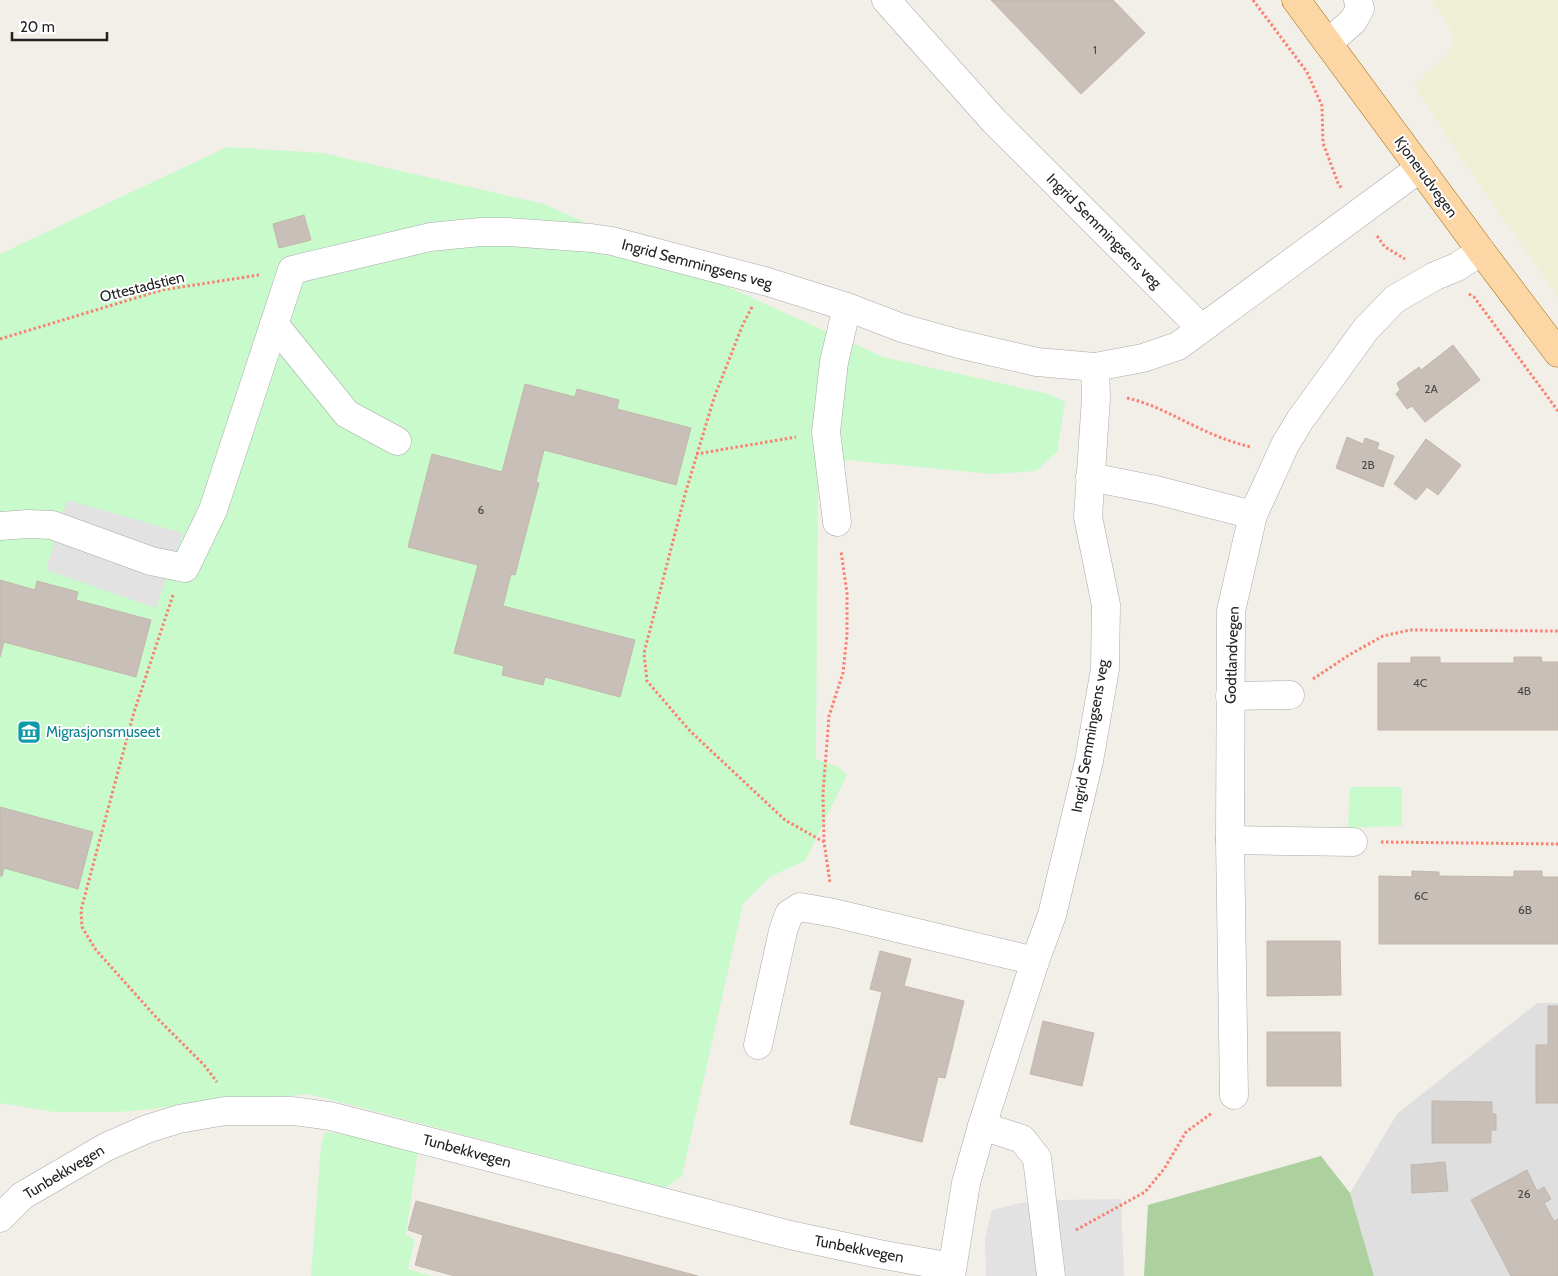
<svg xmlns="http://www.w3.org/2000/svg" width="1558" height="1276" font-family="Cabin,sans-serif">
  <rect width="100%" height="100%" fill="#f2efe9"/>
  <!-- residential -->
  <path fill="#e0dfdf" d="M1537,1003H1558V1276H1374L1350,1193L1397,1114Z"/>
  <!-- farmland -->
  <path fill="#eef0d5" d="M1431,0H1558V297L1463,161L1414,85L1446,55L1452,45L1451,30Z"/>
  <!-- forest -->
  <path fill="#add19e" d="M1321,1156L1350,1193L1374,1276H1144L1148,1205Z"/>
  <!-- park -->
  <g fill="#c8facc">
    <path d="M227,147L323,153L544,204L883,357L1049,394L1065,402L1057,452L1036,471L992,474L847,460L818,490L816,759L838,767L847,775L805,861L771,876L743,904L682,1176L665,1188L309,1094L118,1112H55L0,1103V254Z"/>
    <path d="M1350,787H1402V826L1348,828Z"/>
    <path d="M325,1132L379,1139L418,1150L406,1234L415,1240L408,1269L432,1276H311L321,1146Z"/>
  </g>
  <!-- parking -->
  <g fill="#e2e2e2">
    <path d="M67,500L183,533L156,608L46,570Z"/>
    <path d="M1121,1199L1124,1276H986L985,1238L992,1210L1020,1203L1053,1200Z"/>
  </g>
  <!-- building -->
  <g fill="#c7bfb8" stroke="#c4b6ab">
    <path d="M991,0H1113L1145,33L1081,94Z"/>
    <path d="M304,215L311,240L279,248L273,224Z"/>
    <path d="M1453,345L1480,380L1425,422L1412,406L1407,409L1396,394L1400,390L1397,383L1419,367L1421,370Z"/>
    <path d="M525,384L575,397L577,389L619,400L617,409L691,428L676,485L544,450L536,482L539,483L515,575L511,574L503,606L635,640L620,697L545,677L543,685L502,675L504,666L454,653L478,565L408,547L432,454L502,472Z"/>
    <path d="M1347,437L1363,444L1365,438L1379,443L1377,449L1394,456L1383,487L1336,468Z"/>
    <path d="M1426,439L1461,465L1438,495L1427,487L1416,500L1394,484Z"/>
    <path d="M0,580L35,590L37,581L78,592L76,600L151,620L136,677L4,642L0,657Z"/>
    <path d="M1411,657H1440V663H1514V657H1541L1542,662H1558V730H1378V663H1411Z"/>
    <path d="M0,807L93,832L78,889L4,868L2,876H0Z"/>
    <path d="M1412,871L1439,872V876L1514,877V871H1542V877H1558V944H1379V876L1412,877Z"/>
    <path d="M1267,941H1340L1341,995L1267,996Z"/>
    <path d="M880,951L911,959L904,986L964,1001L945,1078L938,1077L922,1142L850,1124L882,992L870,989Z"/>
    <path d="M1548,1006H1558V1103H1536V1045H1548Z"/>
    <path d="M1043,1021L1094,1033L1082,1086L1030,1074Z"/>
    <path d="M1267,1032H1340L1341,1086H1267Z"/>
    <path d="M1432,1101L1492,1102V1114H1496V1130H1491V1143H1432Z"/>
    <path d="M1445,1162L1448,1191L1412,1193L1411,1165Z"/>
    <path d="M1527,1170L1537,1191L1544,1187L1551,1199L1544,1203L1554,1221L1558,1219V1276H1511L1471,1200Z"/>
    <path d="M416,1201L698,1276H455L415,1265L423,1235L408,1230Z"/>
  </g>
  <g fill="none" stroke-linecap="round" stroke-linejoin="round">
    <!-- minor casing -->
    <g stroke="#a9a9a9" stroke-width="29">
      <g id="minor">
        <path d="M886,0L994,121L1201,328"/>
        <path d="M1328,43L1353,21L1360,9L1358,0"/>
        <path d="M274,324L347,414L397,441"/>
        <path d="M1090,477L1156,490L1253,515"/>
        <path d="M837,522L826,432L834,362L847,307"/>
        <path d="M0,526L28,524L52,525L151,561L185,568L213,510L292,270L430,237L481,232H508L591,238L612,241L768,282L847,307L902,328L959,344L1037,362L1095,367L1143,358L1178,346L1420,168"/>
        <path d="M1230,696L1290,695"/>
        <path d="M1230,840L1353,842"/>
        <path d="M758,1045L783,931L789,914L800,907L834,913L1035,961"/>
        <path d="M1234,1095L1230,840L1231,611L1253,515L1285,445L1300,420L1366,329L1395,299L1435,276L1457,267L1481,251"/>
        <path d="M982,1126L1022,1139L1037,1158L1051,1276"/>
        <path d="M0,1218L22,1196L106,1147L147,1129L179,1119L225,1111H293L330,1116L373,1127L790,1235L879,1254L952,1267"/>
        <path d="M951,1276L966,1183L982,1126L1035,961L1052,915L1089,761L1105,669L1106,605L1088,517L1096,398L1095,367"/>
      </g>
    </g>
    <!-- major casing -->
    <g stroke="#a06b00" stroke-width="29">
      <path id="major" d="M1296,0L1481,251L1558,353"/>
    </g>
    <!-- path -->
    <g stroke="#fa8072" stroke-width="3" stroke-dasharray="2.5 2.5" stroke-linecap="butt">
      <path d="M1253,0L1307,72L1322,106L1323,143L1338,183L1342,189"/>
      <path d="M1377,236L1385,247L1405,259"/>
      <path d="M1469,294L1474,297L1558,411"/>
      <path d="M752,307L743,324L714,398L686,491L644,653L647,681L690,731L785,820L824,842L830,883"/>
      <path d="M0,339L162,290L259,275"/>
      <path d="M1127,398C1154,404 1177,418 1203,430C1218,437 1234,443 1251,447"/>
      <path d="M696,454L796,437"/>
      <path d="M173,595L134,712L81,910L82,927L96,950L155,1016L204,1065L217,1082"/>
      <path d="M1313,679L1349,655L1383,636L1410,630L1558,631"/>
      <path d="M824,842L823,794L829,716L843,673L847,635V593L841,551"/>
      <path d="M1381,842L1558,844"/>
      <path d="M1076,1230L1145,1192L1164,1169L1186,1132L1212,1113"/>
    </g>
    <!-- minor -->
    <use href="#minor" stroke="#fff" stroke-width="28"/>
    <!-- major -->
    <use href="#major" stroke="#fcd6a4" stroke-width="28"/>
  </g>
  <!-- icons -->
  <defs>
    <g id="museum-square" transform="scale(1.25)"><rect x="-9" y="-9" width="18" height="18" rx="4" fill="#0f9aa8" stroke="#fff"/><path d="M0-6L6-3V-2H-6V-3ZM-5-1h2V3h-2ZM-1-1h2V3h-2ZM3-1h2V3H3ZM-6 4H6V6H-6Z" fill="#fff"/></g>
  </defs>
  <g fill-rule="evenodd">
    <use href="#museum-square" x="29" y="732"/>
  </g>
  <g text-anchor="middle" stroke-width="4" stroke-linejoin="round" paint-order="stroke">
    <!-- number labels -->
    <g font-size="12" fill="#4b4948">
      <text x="1095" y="54">1</text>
      <text x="1431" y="393">2A</text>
      <text x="1368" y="469">2B</text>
      <text x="481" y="514">6</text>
      <text x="1420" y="687">4C</text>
      <text x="1524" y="695">4B</text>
      <text x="1421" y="900">6C</text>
      <text x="1525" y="914">6B</text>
      <text x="1524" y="1198">26</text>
    </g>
    <!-- street labels -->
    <g font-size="15" fill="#222" stroke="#fff">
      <text transform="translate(1426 177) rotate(54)" y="5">Kjonerudvegen</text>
      <text transform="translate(1104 231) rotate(45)" y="5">Ingrid Semmingsens veg</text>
      <text transform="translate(697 264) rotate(15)" y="5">Ingrid Semmingsens veg</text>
      <text transform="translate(142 287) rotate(-14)" y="5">Ottestadstien</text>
      <text transform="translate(1232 655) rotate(-88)" y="5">Godtlandvegen</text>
      <text transform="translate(1090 736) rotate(-80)" y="5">Ingrid Semmingsens veg</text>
      <text transform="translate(467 1151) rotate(15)" y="5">Tunbekkvegen</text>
      <text transform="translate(64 1172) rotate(-31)" y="5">Tunbekkvegen</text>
      <text transform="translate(859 1249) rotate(11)" y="5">Tunbekkvegen</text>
    </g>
    <!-- culture labels -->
    <g font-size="15" fill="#0d838f" stroke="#fff" text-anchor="start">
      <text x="46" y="737">Migrasjonsmuseet</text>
    </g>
  </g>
  <!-- scale -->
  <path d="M12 32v8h95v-8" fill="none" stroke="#222222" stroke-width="2.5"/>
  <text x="20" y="32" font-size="15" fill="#222222" stroke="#ffffff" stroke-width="4" paint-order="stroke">20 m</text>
</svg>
